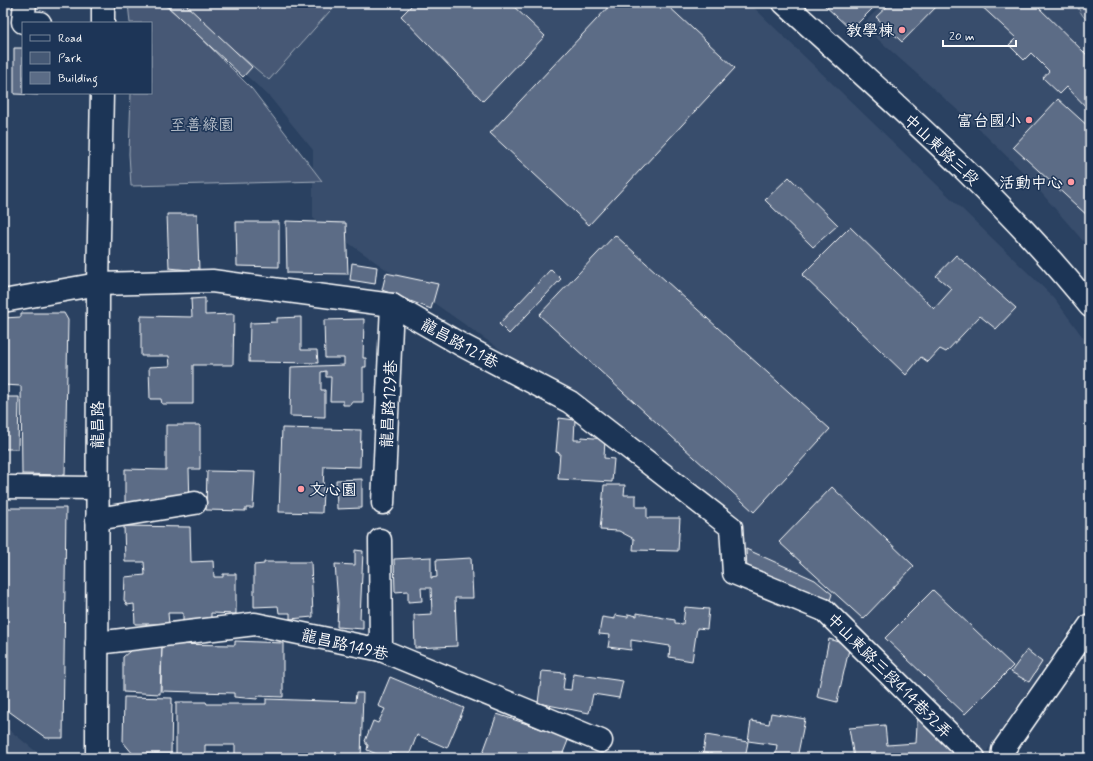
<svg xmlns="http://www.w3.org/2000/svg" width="1093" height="761" font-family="Mynerve,'LXGW WenKai TC',sans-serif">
  <rect width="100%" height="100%" fill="#2a4161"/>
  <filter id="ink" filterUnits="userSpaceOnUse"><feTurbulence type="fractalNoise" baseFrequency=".025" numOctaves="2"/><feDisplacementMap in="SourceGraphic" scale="8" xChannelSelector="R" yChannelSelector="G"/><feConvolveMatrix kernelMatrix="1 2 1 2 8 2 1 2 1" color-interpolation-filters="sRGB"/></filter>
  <g filter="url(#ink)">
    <!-- built -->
    <g fill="#394e6c">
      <path d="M166,3H749L1054,298L1090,347V600L984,755L831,603L746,567L742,519L313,218V150L269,96Z"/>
      <path d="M884,3H1090V249L1026,175L980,130L862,25Z"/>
      <path d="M3,725L44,758H3Z"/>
    </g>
    <!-- green -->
    <g fill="#465975" stroke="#a2acba">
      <path d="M128,3H161L179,16L252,89L322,181L131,186L129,154L131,93H151V23H130Z"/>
      <path d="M179,3H337L269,80Z"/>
      <path d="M1075,3H1090V23L1083,16Z"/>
    </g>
    <!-- building -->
    <g fill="#5b6c86" stroke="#fff">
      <path d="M164,3H184L252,67L243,77Z"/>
      <path d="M414,3H510L545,36L483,101L401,16Z"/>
      <path d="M612,3H665L735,68L589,225L490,133Z"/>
      <path d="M822,3H878L851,30Z"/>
      <path d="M891,3H940L902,42L876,17Z"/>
      <path d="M978,3H1034L1090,58V111L1067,87L1060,94L1043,78L1049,71L1031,53L1024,60L1009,45L1016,38Z"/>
      <path d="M14,48H23V93H38V95L14,94Z"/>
      <path d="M1058,99L1090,128V218L1013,147Z"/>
      <path d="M789,177L838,225L813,247L765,200Z"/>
      <path d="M167,214H197L199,271L169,268Z"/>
      <path d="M286,221L346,223L348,274L287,273Z"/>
      <path d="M236,222H279V267L237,266Z"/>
      <path d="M850,227L934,309L952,289L936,276L956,255L1016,308L996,329L980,316L946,352L940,349L928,362L921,357L906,375L802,275Z"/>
      <path d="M615,235L830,429L754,512L539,315Z"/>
      <path d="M352,263L377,267L375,284L350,280Z"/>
      <path d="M551,269L561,279L509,334L499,324Z"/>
      <path d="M386,273L438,284L431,309L382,290Z"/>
      <path d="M205,298V315L234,314L233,365H193V404H162L161,399H150L149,367L170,366L169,356H141V316L192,317L191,299Z"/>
      <path d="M21,313H64L68,320L65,475L22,474L21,386L3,385V318L21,317Z"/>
      <path d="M301,317V350H317L318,363L249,362L250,323L277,322V318Z"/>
      <path d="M364,319L363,358H366V367H363V402H351V405H343V401H330L331,377H326V371L321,372V390H325V417L290,416L291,367L344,365V358H325L324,320Z"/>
      <path d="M3,397H19L18,449H3Z"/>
      <path d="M559,418L575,420L574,440H581L582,437L605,439L604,458L614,459L612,482L558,479L560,453L556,452Z"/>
      <path d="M166,425H200V469H189L190,505L125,507V469L166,470Z"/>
      <path d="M282,428L361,430L360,467L324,466L322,513L279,512Z"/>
      <path d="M207,471L255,472L253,508H246V511L206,510Z"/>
      <path d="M362,479V508L337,509L336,480Z"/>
      <path d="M604,485H625L624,495H636V507H647V518H680L678,551L633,550L634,539L619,531L600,530Z"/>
      <path d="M832,487L914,566L863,619L779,542Z"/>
      <path d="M3,508H66L63,738H46L3,707Z"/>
      <path d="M124,526L190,527L191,562L213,561L214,577H223V574H236V614L211,613V624H183V613H168L169,624H135L134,604L127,605L124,600L125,577L145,575L144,562H125Z"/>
      <path d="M746,549L815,580L832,594L828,606L747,570Z"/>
      <path d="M355,550L363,551L360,619H363V629L337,627L338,603L335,564L355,565Z"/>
      <path d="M431,557V578L437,577L436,560L471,558L473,598H455L457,646L415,648L414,615L432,614L431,588H421L422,601L408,602V591L395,592L394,559Z"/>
      <path d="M264,562H311L313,617L290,619V613H279L278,606L254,607V565L264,564Z"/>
      <path d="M933,590L1013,666L965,714L885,638Z"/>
      <path d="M685,607L709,609L707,629L697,628L692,661L669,657L670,646L631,640V650L608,647L610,635L599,634L602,617L615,619V615L628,617V614L637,616V613L675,620V623L683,624Z"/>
      <path d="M829,639L850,645L837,702L817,697Z"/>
      <path d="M235,641L283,643V697L258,696L257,699L234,697V693L161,691L162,644L235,645Z"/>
      <path d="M162,644L160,694L123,692V657L137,645Z"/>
      <path d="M1027,650L1042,662L1029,682L1011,672Z"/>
      <path d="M542,671L565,673L563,689L571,690L573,674L623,681L619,698L593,694L589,713L538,703Z"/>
      <path d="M390,677L464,708L447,748L417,735L408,758H404L393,753L392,756H387L386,758L367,750L368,745L366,744V742L365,741L373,721L378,723L385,709L378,706Z"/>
      <path d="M356,693H363L361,758H235V745H205V758H176V702H206L207,704H266V699L355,702Z"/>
      <path d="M124,697L172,698L171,754H133L123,742Z"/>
      <path d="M918,705L973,758H854L849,728L885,725L887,745L916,743Z"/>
      <path d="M771,713L805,719L797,758H775L777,745L748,741L751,721L769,724Z"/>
      <path d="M497,714L569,738L561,758H481Z"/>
      <path d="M706,735L748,742L745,758H713L714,754L703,753Z"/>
    </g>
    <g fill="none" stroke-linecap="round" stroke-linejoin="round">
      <!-- minor casing -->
      <g stroke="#fff" stroke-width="25">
        <g id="minor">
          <path d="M25,3L23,22L40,23"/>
          <path d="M103,3V23"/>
          <path d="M3,301L98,284L212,281L392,305L460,344L570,402L731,527L734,573L824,610L974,758"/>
          <path d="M3,487L97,488"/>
          <path d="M383,503L392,305"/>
          <path d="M97,519L195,503"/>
          <path d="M380,540L381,650"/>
          <path d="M97,643L255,624L381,650L601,741"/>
          <path d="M97,758L98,284L102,93"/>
          <path d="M1002,758L1003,750L1090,625"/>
        </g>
      </g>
      <!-- major casing -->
      <g stroke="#fff" stroke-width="25">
        <path id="major" d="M784,3C890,100 1000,194 1090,306"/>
      </g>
      <!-- minor -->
      <use href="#minor" stroke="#1d3557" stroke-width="22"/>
      <!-- major -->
      <use href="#major" stroke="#1d3557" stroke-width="22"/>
    </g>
  </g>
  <!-- markers -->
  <g fill="#ff9aa2" stroke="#1d3557" stroke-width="1.5">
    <circle cx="902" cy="30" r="4"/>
    <circle cx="1029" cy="120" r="4"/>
    <circle cx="1071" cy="182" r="4"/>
    <circle cx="301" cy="489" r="4"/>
  </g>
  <g text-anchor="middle" stroke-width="3" stroke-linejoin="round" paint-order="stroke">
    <!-- poi labels -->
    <g font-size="16" fill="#fff" stroke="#1d3557" text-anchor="end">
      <text x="894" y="36">教學棟</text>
      <text x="1021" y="126">富台國小</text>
      <text x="1063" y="188">活動中心</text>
      <text x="309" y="495" text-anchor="start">文心園</text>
    </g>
    <!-- park labels -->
    <g font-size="16" fill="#b5bdc8" stroke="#1d3557">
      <text x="202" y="130">至善綠園</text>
    </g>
    <!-- street labels -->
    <g font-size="16" fill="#fff" stroke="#1d3557">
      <text transform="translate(942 149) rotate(43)" y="6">中山東路三段</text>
      <text transform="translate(460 343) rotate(29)" y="6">龍昌路121巷</text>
      <text transform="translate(388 404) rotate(-87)" y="6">龍昌路129巷</text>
      <text transform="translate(97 425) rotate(-90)" y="6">龍昌路</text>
      <text transform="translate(345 644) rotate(13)" y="6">龍昌路149巷</text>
      <text transform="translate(890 675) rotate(45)" y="6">中山東路三段414巷32弄</text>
    </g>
  </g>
  <!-- margin -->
  <rect width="1093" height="761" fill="none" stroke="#1d3557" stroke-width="16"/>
  <rect x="8" y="8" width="1077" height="745" fill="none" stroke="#fff" stroke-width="1.5" filter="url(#ink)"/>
  <!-- legend -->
  <rect x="22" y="22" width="130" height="72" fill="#1d3557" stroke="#77869a"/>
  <rect x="30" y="35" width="20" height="6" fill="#1d3557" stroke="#77869a"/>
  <text x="58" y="42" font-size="12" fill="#ffffff">Road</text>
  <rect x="30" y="52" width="20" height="12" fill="#465975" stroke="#77869a"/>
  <text x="58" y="62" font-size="12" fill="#ffffff">Park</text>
  <rect x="30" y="72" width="20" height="12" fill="#5b6c86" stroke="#77869a"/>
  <text x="58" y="82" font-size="12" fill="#ffffff">Building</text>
  <!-- scale -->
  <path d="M943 40v6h73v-6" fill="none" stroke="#ffffff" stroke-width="2"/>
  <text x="949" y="40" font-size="12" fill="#ffffff" stroke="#1d3557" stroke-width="3" paint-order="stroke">20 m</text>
</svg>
